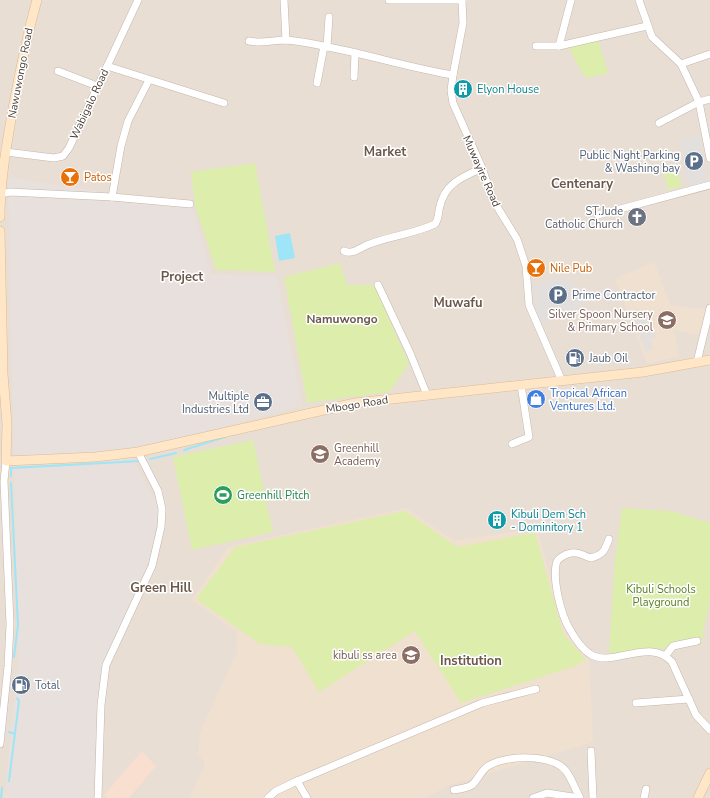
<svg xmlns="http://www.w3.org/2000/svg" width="710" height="798" font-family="'Nunito Sans',sans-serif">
  <rect width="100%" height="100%" fill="#f5eee7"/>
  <!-- residential -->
  <rect fill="#e9ded4" x="0" y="0" width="710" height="798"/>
  <!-- commercial -->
  <path fill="#f8dfd0" d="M142,751L156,766L129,798H107L104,795Z"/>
  <!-- industrial -->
  <path fill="#e7e0dc" d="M8,177L192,206L211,274L277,277L302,406L129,452L159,508L150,558L100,673L93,798H4L18,664Z"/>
  <!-- education -->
  <g fill="#efe0d0">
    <path d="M654,262L671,306L707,309L701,335L674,330L679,356L647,364L615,279Z"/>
    <path d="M406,508L455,541L537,528L566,633L589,658L593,742L450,785L425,798H190L205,764L198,754L200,732L237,652V632L192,600L228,547Z"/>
  </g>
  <!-- green -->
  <g fill="#ddedac">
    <path d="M598,39L608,73L587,78L582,73L568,46Z"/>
    <path d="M255,163L275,272L216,270L195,205L191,172Z"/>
    <path d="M676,168L682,186L668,190L663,170L667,169L668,173L677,171Z"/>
    <path d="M340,263L347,285H374L409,364L389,392L307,403L284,277Z"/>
    <path d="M253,440L273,532L192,550L173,457Z"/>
    <path d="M622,508L671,511L710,523V598L701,645L609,653L615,560Z"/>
    <path d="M405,511L457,547L535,533L563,633L586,660L575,666L461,703L415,631L319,692L292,647L260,644L196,599L235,547Z"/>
  </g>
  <!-- parking -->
  <g fill="#e3dfdc">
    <path d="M701,135L707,182L688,185L680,141Z"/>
    <path d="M558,277L562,281L570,277L587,303L541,325L535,307L532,286Z"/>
    <path d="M646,312L656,337L650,340L654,348L646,352L633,317Z"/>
  </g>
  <!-- water -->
  <path fill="#9ee5f7" d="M290,233L295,258L279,261L275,236Z"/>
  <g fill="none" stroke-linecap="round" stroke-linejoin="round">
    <!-- stream -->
    <g stroke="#9ee5f7" stroke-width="2">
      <path d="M184,450L225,437"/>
      <path d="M150,459L176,453"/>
      <path d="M11,476V468L140,461"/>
      <path d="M11,483L18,625L14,657"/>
      <path d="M9,732L15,734"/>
      <path d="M9,781L19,701L17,698"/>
      <path d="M1,798L2,788"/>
    </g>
    <!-- street casing -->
    <g stroke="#c4b6ac" stroke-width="8">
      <g id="street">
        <path d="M284,0L286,40"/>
        <path d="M389,0H462"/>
        <path d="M462,0L463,23L453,75L451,91L453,103L482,168L493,200L517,239L526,266L529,305L562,381"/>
        <path d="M639,0L652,37L681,64L699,102L710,158"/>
        <path d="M249,41C263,44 272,40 286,40C299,41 315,44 328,47C370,55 411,68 453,75"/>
        <path d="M536,46H559L647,26"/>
        <path d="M559,46L571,0"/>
        <path d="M327,47L329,17"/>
        <path d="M681,64L710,54"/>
        <path d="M107,66L224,103"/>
        <path d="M58,71L97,86"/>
        <path d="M354,77L355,53"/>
        <path d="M317,83L324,46"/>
        <path d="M659,123L699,102L710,99"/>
        <path d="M6,152L54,158L63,156L69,148L138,0"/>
        <path d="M0,194L10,192L112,197L190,204"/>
        <path d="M112,197L121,146L128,121L149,80"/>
        <path d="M598,215L710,185"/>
        <path d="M344,251C352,255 360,248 367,245C389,236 414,234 435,224C439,219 438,212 440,206C445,183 463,177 482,168"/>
        <path d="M378,285L410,353L427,395"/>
        <path d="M697,362L710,308"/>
        <path d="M512,444L529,437L521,385"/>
        <path d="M609,539C605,550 603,555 591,558C583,556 579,551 571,553C565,554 556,559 556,565C553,582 561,614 569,628C574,637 582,649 590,654C612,669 649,636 672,662L696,715L710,730"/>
        <path d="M666,655L673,646L697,641"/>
        <path d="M636,703L689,699"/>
        <path d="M0,744L8,666L10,624L4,481L6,461"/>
        <path d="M591,751L593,798"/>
        <path d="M297,781L307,798"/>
        <path d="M454,790C460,789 467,788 472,785C479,779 481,769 490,765C507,755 553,754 566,771C572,779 575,789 580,798"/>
        <path d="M98,798L101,705L106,665L152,566L161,527L162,509L158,491L138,452"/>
        <path d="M268,798L276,791L297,781L482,703L536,689"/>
        <path d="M533,798L547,793L579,798"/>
        <path d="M644,798L646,789"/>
      </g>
    </g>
    <!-- secondary casing -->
    <g stroke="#dcba95" stroke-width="10">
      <g id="secondary">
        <path d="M0,217C0,183 6,148 12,114C19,76 26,38 37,0"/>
        <path d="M0,231L3,374L7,424L6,461L95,457L138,452L355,403L643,372L710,360"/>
        <path d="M698,798L710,773"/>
      </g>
    </g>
    <!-- street -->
    <use href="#street" stroke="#fff" stroke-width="7"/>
    <!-- secondary -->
    <use href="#secondary" stroke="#ffe6c7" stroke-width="9"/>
  </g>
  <!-- icons -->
  <defs>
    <g id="building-disc" transform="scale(1)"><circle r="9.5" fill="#0f9aa8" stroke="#fff"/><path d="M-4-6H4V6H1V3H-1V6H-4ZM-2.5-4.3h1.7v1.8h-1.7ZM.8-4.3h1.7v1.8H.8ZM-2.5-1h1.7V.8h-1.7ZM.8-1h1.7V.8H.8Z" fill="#fff"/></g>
    <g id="parking-disc" transform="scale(1)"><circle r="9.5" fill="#5c6f8a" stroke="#fff"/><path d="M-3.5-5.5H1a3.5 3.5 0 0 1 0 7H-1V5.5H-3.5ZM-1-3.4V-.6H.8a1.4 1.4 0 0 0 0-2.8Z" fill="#fff"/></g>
    <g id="bar-disc" transform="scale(1)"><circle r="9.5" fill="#e8710a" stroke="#fff"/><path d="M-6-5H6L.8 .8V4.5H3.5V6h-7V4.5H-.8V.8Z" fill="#fff"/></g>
    <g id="church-disc" transform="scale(1)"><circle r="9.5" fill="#6b7280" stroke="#fff"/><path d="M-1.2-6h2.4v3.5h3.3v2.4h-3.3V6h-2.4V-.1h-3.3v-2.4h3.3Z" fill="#fff"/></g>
    <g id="school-disc" transform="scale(1)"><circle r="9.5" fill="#8d6e63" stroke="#fff"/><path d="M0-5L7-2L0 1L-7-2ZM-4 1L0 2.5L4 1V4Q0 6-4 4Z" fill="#fff"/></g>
    <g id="fuel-disc" transform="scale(1)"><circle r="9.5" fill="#5c6f8a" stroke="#fff"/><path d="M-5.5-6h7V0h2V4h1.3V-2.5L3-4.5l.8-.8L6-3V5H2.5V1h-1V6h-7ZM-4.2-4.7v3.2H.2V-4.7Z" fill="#fff"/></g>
    <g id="shop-disc" transform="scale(1)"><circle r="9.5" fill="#3f7fe0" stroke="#fff"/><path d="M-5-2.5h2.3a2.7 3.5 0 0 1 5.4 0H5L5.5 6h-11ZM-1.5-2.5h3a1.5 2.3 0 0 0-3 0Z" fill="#fff"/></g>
    <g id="office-disc" transform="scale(1)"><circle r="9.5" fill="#5c6f8a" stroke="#fff"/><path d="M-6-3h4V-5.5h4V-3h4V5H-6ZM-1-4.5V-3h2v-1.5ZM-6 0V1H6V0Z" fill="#fff"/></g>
    <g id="stadium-disc" transform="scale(1)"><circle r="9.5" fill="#2e9e5b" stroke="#fff"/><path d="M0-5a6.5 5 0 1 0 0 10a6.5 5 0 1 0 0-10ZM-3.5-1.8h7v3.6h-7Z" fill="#fff"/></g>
  </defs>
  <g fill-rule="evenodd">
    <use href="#building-disc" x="463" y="89"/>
    <use href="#parking-disc" x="694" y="161"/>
    <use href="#bar-disc" x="70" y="177"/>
    <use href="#church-disc" x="637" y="217"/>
    <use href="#bar-disc" x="536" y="268"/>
    <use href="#parking-disc" x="558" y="295"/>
    <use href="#school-disc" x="667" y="320"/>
    <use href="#fuel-disc" x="575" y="358"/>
    <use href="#shop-disc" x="536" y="399"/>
    <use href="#office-disc" x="263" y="402"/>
    <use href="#school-disc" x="320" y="454"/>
    <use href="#stadium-disc" x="223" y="495"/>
    <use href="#building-disc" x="497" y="520"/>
    <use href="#school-disc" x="411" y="655"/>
    <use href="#fuel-disc" x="21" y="685"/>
  </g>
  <g text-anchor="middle" stroke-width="3" stroke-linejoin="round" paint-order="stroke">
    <!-- street labels -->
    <g font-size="11" fill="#493d35" stroke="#fff">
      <text transform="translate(20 73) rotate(-79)" y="4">Nawuwongo Road</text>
      <text transform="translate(89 104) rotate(-65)" y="4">Wabigalo Road</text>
      <text transform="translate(482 171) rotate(66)" y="4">Muwayire Road</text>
      <text transform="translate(357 404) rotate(-9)" y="4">Mbogo Road</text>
    </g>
    <!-- culture labels -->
    <g font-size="11" fill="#0d838f" stroke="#fff" text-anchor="start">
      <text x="477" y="93">Elyon House</text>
      <text x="511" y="518">Kibuli Dem Sch<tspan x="511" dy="13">- Dominitory 1</tspan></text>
    </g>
    <!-- service labels -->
    <g font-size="11" fill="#4e5e75" stroke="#fff" text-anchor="start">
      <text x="680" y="159" text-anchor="end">Public Night Parking<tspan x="680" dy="13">&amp; Washing bay</tspan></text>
      <text x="572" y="299">Prime Contractor</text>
      <text x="589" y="362">Jaub Oil</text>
      <text x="249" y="400" text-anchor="end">Multiple<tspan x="249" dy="13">Industries Ltd</tspan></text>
      <text x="35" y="689">Total</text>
    </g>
    <!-- food labels -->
    <g font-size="11" fill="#c56008" stroke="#fff" text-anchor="start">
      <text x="84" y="181">Patos</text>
      <text x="550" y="272">Nile Pub</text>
    </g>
    <!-- worship labels -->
    <g font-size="11" fill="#5b616d" stroke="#fff" text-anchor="end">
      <text x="623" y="215">ST.Jude<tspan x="623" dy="13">Catholic Church</tspan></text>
    </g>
    <!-- education labels -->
    <g font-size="11" fill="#785e54" stroke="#fff" text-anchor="end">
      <text x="653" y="318">Silver Spoon Nursery<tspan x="653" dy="13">&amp; Primary School</tspan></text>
      <text x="334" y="452" text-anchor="start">Greenhill<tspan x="334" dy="13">Academy</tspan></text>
      <text x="397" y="659">kibuli ss area</text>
    </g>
    <!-- shop labels -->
    <g font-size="11" fill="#366cbe" stroke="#fff" text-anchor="start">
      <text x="550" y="397">Tropical African<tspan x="550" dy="13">Ventures Ltd.</tspan></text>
    </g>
    <!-- leisure labels -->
    <g font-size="11" fill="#27864d" stroke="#fff" text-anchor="start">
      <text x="237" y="499">Greenhill Pitch</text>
    </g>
    <!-- park labels -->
    <g font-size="11" fill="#598023" stroke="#fff">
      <text x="661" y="593">Kibuli Schools<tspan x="661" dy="13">Playground</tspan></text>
    </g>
    <!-- neighbourhood labels -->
    <g font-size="12" font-weight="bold" fill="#6c584b" stroke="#fff">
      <text x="342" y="323">Namuwongo</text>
    </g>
    <!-- quarter labels -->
    <g font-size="13" font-weight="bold" fill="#6c584b" stroke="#fff">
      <text x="385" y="156">Market</text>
      <text x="582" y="188">Centenary</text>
      <text x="182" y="281">Project</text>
      <text x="458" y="307">Muwafu</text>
      <text x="161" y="592">Green Hill</text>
      <text x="471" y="665">Institution</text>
    </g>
  </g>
</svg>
